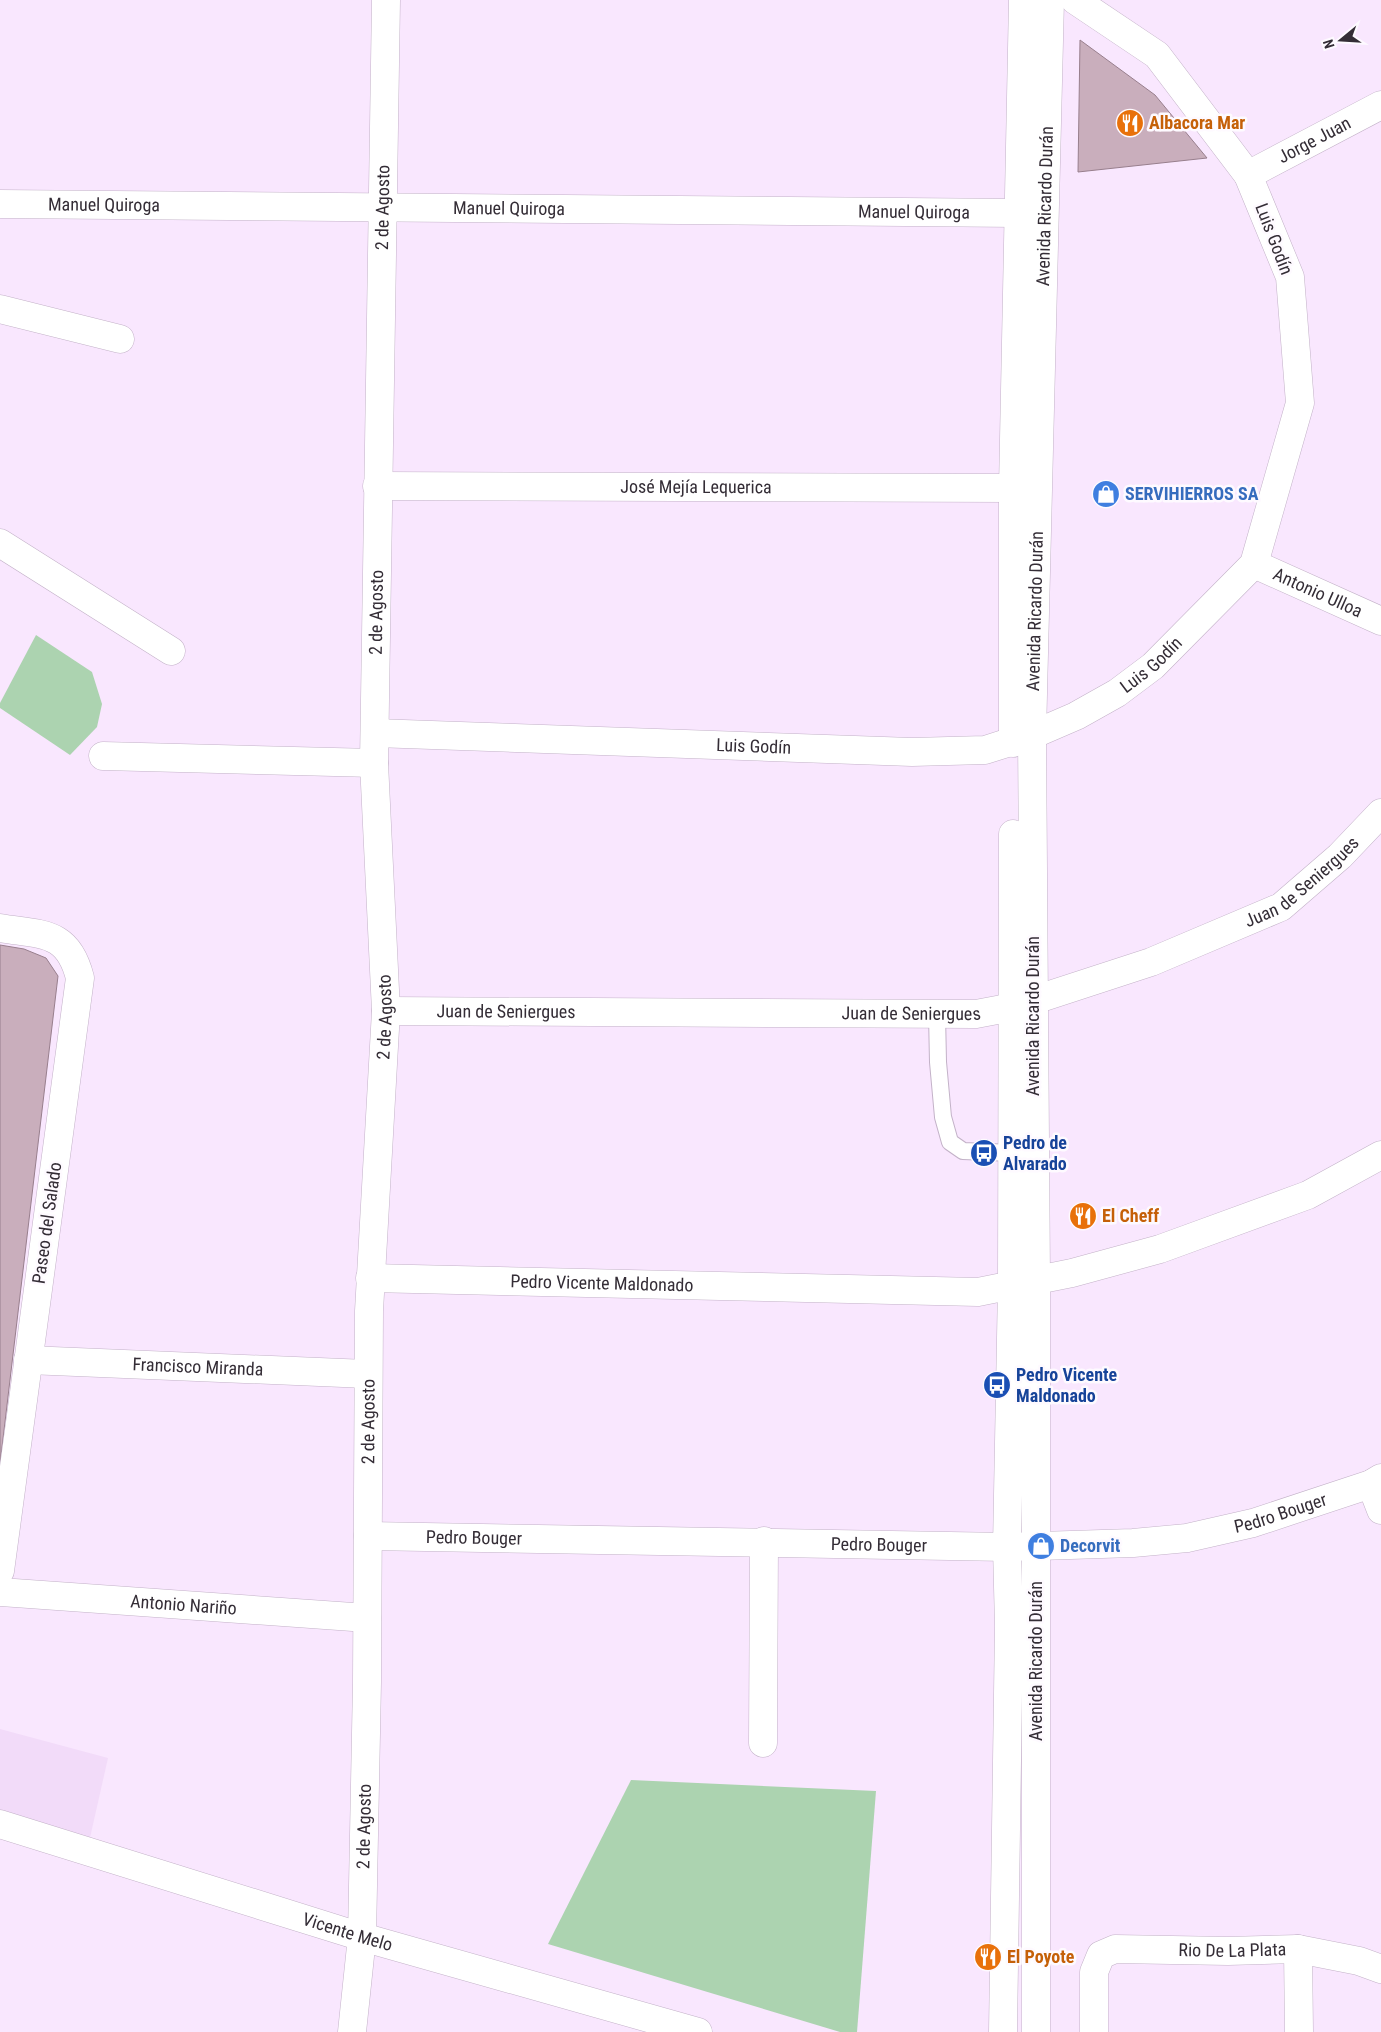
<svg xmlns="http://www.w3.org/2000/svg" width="1381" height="2032" font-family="'Roboto Condensed',sans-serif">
  <rect width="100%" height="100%" fill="#f9e7fe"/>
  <!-- built -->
  <path fill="#f2dbf9" d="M0,1729L108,1758L87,1851L0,1824Z"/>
  <!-- green -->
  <g fill="#acd3b0">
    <path d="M36,635L92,672L102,704L97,727L70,755L0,708V703Z"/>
    <path d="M631,1780L876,1791L857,2032H840L548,1944Z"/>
  </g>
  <!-- building -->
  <g fill="#c9aebc" stroke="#987f8d">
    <path d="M1080,40L1155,95L1207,158L1078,172Z"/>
    <path d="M0,945L24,949L46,958L58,976L0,1464Z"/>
  </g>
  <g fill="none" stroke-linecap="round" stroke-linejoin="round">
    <!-- lane casing -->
    <g stroke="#c3b2c8" stroke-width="18">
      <path id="lane" d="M937,1014L938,1062L943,1117L950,1142L963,1151L1013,1153"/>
    </g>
    <!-- street casing -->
    <g stroke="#c3b2c8" stroke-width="29">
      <g id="street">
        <path id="s1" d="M1248,175L1381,105"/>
        <path id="s2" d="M0,204L1018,213"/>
        <path d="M0,309L120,339"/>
        <path id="s3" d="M377,486L1013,488"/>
        <path d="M0,543L171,651"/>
        <path id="s4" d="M1254,564L1381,621"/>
        <path id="s5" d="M375,733L912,752L985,750L1032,735L1076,716L1117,693L1153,666L1254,564L1300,403L1290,277L1248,175L1157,55L1075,0"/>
        <path d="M103,756L374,763"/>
        <path d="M0,928C42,935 68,930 80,978L0,1571"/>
        <path id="s6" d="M386,1011L976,1014L1013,1007L1151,962L1281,907L1340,856L1381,813"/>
        <path id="s7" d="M370,1278L978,1292L1072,1273L1160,1249L1308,1195L1381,1155"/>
        <path id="s8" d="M28,1360L367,1374"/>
        <path d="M1371,1484L1381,1510"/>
        <path id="s9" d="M368,1536L1007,1547L1133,1543L1187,1538L1253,1523L1371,1484L1381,1478"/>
        <path id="s10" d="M0,1592L367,1618"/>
        <path d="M763,1743L764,1541"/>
        <path id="s11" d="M0,1824L362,1937L698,2032"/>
        <path d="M1298,1949L1299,2032"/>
        <path id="s12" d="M352,2032L362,1937L367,1682L369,1311L386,1011L374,763L386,0"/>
        <path id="s13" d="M1094,2032V1972L1101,1955L1115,1949L1228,1951L1298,1949L1359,1961L1381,1969"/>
      </g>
    </g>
    <!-- secondary casing -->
    <g stroke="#c3b2c8" stroke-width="29">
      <g id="secondary">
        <path d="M1013,743V488L1023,0"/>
        <path d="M1003,2032L1009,1626L1007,1547L1012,1286L1013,834"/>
        <path id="s14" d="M1036,2032V1281L1032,735L1050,0"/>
      </g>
    </g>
    <!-- lane -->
    <use href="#lane" stroke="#fff" stroke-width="16"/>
    <!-- street -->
    <use href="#street" stroke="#fff" stroke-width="28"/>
    <!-- secondary -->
    <use href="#secondary" stroke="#fff" stroke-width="28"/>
  </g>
  <!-- icons -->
  <defs>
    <g id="restaurant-disc" transform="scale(1.4375)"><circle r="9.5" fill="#e8710a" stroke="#fefaff"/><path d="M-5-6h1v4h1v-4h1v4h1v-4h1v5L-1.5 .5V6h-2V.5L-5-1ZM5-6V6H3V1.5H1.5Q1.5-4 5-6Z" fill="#fff"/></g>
    <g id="shop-disc" transform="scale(1.4375)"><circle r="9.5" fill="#3f7fe0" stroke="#fefaff"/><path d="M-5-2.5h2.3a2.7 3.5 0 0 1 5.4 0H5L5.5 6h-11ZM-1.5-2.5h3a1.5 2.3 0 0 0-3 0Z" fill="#fff"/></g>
    <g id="bus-disc" transform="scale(1.4375)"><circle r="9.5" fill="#1a4fb4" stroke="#fefaff"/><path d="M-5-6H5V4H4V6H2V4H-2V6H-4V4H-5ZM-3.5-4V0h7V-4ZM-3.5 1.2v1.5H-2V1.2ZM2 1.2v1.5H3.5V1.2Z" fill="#fff"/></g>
  </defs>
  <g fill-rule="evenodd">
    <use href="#restaurant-disc" x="1130" y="123"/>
    <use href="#shop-disc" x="1106" y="494"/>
    <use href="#bus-disc" x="984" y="1153"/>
    <use href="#restaurant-disc" x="1083" y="1216"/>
    <use href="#bus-disc" x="997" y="1385"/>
    <use href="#shop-disc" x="1041" y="1546"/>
    <use href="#restaurant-disc" x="988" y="1957"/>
  </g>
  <g text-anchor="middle" stroke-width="5" stroke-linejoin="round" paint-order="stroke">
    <!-- food labels -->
    <g font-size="18" font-weight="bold" fill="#c56008" stroke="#fefaff" text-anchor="start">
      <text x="1149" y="129">Albacora Mar</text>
      <text x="1102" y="1222">El Cheff</text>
      <text x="1007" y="1963">El Poyote</text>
    </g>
    <!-- street labels -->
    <g font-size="18" fill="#342d36" stroke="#fefaff">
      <text dy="6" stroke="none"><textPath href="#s1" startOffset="75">Jorge Juan</textPath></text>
      <text dy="6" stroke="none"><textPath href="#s2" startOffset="104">Manuel Quiroga</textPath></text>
      <text dy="6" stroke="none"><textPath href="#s14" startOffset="1826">Avenida Ricardo Durán</textPath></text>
      <text dy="6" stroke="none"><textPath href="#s12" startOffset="1826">2 de Agosto</textPath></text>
      <text dy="6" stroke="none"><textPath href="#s2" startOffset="509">Manuel Quiroga</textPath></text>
      <text dy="6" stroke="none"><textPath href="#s2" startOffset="914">Manuel Quiroga</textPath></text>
      <text transform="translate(1274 239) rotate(69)" y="6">Luis Godín</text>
      <text dy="6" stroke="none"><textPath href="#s3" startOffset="319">José Mejía Lequerica</textPath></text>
      <text dy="6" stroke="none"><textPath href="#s4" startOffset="70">Antonio Ulloa</textPath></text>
      <text dy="6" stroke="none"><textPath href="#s14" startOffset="1421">Avenida Ricardo Durán</textPath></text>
      <text dy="6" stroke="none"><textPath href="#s12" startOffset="1421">2 de Agosto</textPath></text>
      <text dy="6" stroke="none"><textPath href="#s5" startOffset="799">Luis Godín</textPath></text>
      <text dy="6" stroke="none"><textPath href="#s5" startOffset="379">Luis Godín</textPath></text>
      <text dy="6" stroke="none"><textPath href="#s6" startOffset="945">Juan de Seniergues</textPath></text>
      <text dy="6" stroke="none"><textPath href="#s6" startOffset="120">Juan de Seniergues</textPath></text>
      <text dy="6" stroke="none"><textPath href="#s6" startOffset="525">Juan de Seniergues</textPath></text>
      <text dy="6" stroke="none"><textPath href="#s12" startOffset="1016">2 de Agosto</textPath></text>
      <text transform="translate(1033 1016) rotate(-90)" y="6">Avenida Ricardo Durán</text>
      <text transform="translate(47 1223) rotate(-82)" y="6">Paseo del Salado</text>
      <text dy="6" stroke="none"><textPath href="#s7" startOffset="232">Pedro Vicente Maldonado</textPath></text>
      <text dy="6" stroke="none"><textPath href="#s8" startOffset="170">Francisco Miranda</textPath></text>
      <text dy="6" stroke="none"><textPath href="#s12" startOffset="611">2 de Agosto</textPath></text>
      <text dy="6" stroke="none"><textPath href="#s9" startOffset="916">Pedro Bouger</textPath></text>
      <text dy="6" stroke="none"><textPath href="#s9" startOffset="106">Pedro Bouger</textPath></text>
      <text dy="6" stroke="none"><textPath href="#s9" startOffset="511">Pedro Bouger</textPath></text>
      <text dy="6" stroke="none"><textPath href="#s10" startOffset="184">Antonio Nariño</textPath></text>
      <text transform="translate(1036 1661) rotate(-90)" y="6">Avenida Ricardo Durán</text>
      <text dy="6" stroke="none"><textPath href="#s12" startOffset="206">2 de Agosto</textPath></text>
      <text dy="6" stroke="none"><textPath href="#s11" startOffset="364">Vicente Melo</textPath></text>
      <text dy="6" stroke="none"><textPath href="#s13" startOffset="211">Rio De La Plata</textPath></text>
    </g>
    <!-- shop labels -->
    <g font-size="18" font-weight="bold" fill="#366cbe" stroke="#fefaff" text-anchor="start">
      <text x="1125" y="500">SERVIHIERROS SA</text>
      <text x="1060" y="1552">Decorvit</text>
    </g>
    <!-- transit labels -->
    <g font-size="18" font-weight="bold" fill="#164399" stroke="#fefaff" text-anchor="start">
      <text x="1003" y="1149">Pedro de<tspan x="1003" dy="21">Alvarado</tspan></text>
      <text x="1016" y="1381">Pedro Vicente<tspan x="1016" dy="21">Maldonado</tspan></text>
    </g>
  </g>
  <!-- north arrow -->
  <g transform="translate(1341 40) rotate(252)" stroke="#fefaff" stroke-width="4" paint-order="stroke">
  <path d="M0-4L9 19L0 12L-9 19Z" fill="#342d36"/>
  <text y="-8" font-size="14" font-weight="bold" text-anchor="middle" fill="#342d36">N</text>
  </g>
</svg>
